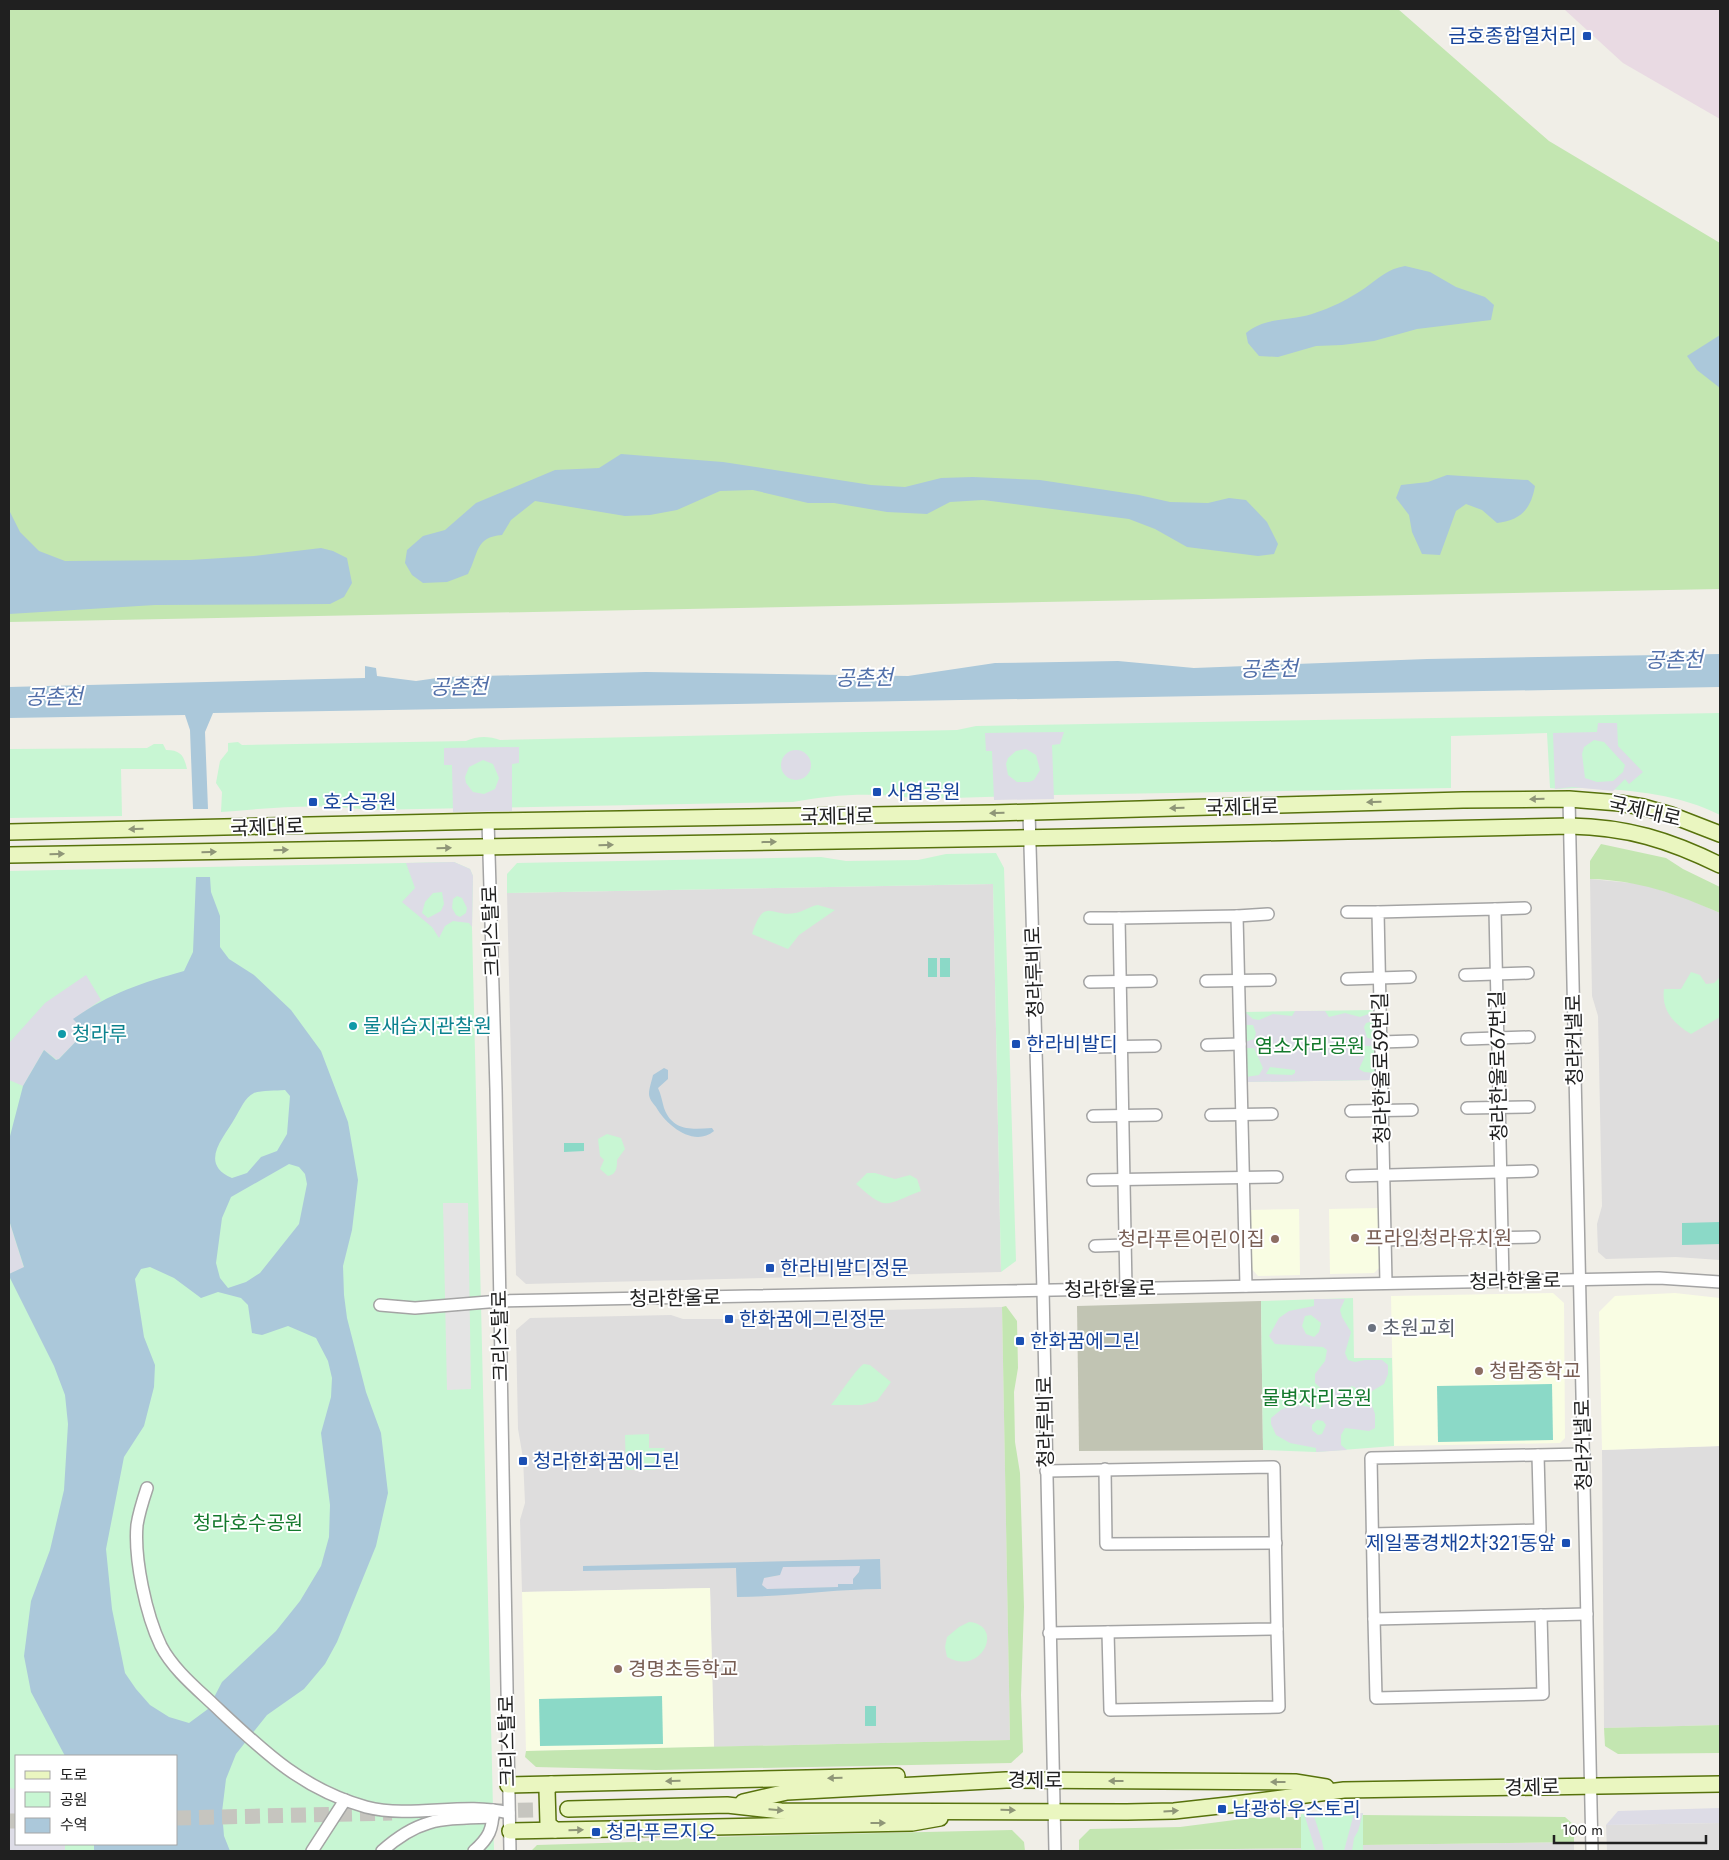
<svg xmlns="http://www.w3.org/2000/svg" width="1729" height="1860" font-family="Jost,'Noto Sans KR',sans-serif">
  <rect width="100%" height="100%" fill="#f0eee7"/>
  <!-- residential -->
  <g fill="#dedddd">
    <path d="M1590,879L1642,884L1688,899L1720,913V1260L1676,1257L1606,1259L1598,1252L1597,1224L1602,1206L1598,1016L1592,996Z"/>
    <path d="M993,884L1001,1272L526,1284L516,1275L507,893Z"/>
    <path d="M1002,1307L1010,1740L714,1747L710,1588L522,1592L520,1520L525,1503L523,1458L518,1429L516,1330L530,1318L671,1315L683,1319H759L765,1313Z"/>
    <path d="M1720,1446V1725L1604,1728L1602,1450Z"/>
    <path d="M1720,1823V1851H1607L1606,1825Z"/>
    <path d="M1574,1842V1851H1363V1845Z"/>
    <path d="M1301,1848V1851H1139Z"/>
  </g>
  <!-- industrial -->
  <path fill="#e9dae3" d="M1564,9H1720V119L1623,63Z"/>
  <!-- education -->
  <g fill="#f9fde3">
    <path d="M1379,1208L1380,1267L1374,1273L1330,1274L1329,1209Z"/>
    <path d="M1299,1209L1300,1275L1258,1276L1251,1268L1250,1210Z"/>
    <path d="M1553,1293L1564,1303L1565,1438L1560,1443L1394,1446L1391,1296Z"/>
    <path d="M1675,1293L1720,1298V1446L1602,1450L1599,1312L1615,1296Z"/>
    <path d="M710,1588L714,1747L526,1751L522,1592Z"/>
  </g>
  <!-- construction -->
  <path fill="#c1c4b3" d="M1261,1301L1263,1450L1079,1451L1077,1306Z"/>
  <!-- grass -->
  <g fill="#c3e6b1">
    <path d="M9,9H1398L1549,141L1720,243V589L9,622Z"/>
    <path d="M1601,844L1666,858L1683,869L1720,887V913C1677,894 1637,880 1590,879V861Z"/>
    <path d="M1006,1306L1017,1321L1018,1368L1014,1392L1015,1442L1020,1473L1024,1607L1021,1695L1023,1752L1011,1763L656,1770L536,1767L525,1757L526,1751L1010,1740L1002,1307Z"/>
    <path d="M1720,1725V1753L1618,1754L1605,1746L1604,1728Z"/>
    <path d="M1363,1815L1565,1817L1574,1825V1842L1363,1845Z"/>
    <path d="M1301,1817V1848L1079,1851V1840L1090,1829L1180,1827L1250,1818Z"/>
    <path d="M1012,1830L1024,1842L1025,1851H531L537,1845L635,1842L706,1837Z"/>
  </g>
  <!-- park -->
  <g fill="#c8f6d3" fill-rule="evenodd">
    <path d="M1720,713V815C1682,795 1632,790 1589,788C1576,787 1562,790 1550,788L1547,733L1451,736V788L1054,795L919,799C877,792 834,794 793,802L369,810C320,803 271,808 221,812L222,792L216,783L220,761L228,751V743L238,742L242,745L466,741C477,736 489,736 500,740L957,730L976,726Z"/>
    <path d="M154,744H163L166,750C181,750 184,756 187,769H121L122,816L9,818V749L147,748Z"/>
    <path d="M996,853L1004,868L1016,1261L1001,1272L993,884L507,893V874L517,863L821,857L846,861L918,860L946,854Z"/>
    <path d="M454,862L470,869L473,876L472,927L494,1851H9V871ZM16,1756H176V1844H16Z"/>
    <path d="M818,905L835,910L799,935L788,949L752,934C765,895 771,918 795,913C803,912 810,906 818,905Z"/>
    <path d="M1691,972L1700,975L1706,984L1714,983L1720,977V1017L1691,1034C1674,1024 1661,1010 1664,989H1681Z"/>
    <path d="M1374,1010L1375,1080L1246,1082L1245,1012Z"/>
    <path d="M607,1134L621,1138L625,1149L617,1160C617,1167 617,1174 608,1176L600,1169L604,1160L600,1156L598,1139Z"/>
    <path d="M867,1173H875L895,1179L910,1175L917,1179L921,1191C884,1205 888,1212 856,1184Z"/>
    <path d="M1353,1298L1354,1358H1392L1394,1446L1316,1452L1263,1450L1261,1301Z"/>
    <path d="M864,1364L870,1365L891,1382L877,1401L862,1405H831C839,1396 857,1367 864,1364Z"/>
    <path d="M649,1434V1448H665L655,1470H626L625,1435Z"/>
    <path d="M969,1622C1005,1625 982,1677 947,1657L945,1647L947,1637L959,1627Z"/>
    <path d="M1363,1813V1851H1301V1814Z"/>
  </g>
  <!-- pitch -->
  <g fill="#8bd9c7">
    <rect x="928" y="958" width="9" height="19"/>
    <rect x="940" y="958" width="10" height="19"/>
    <path d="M564,1143H584V1151L564,1152Z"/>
    <path d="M1720,1222V1244L1682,1245V1223Z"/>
    <path d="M1552,1384L1553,1440L1438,1442L1437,1386Z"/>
    <path d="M662,1696L663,1744L540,1746L539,1699Z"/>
    <rect x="865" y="1706" width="11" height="20"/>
  </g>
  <!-- parking -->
  <path fill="#e4e4e4" d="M443,1203H468L471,1389L447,1390Z"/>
  <!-- plaza -->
  <g fill="#dddce6" fill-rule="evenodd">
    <path d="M1598,723H1617L1618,746L1643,772L1629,784L1625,779L1613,791L1572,787L1555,789L1553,733L1597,732ZM1594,740L1604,742L1625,765L1623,772L1613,781L1597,782L1585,778L1582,754L1584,747Z"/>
    <path d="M1064,732L1060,744L1052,745L1054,799L994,800L992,751H986L985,733ZM1026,749L1036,755L1040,770L1034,780L1029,782H1017L1008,775L1006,764L1008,758L1016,751Z"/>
    <path d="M519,747V763L512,764V811L453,812L452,765H444V748ZM483,760L493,764L499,778L495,789L484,794L473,792L466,783L465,777L469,767Z"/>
    <circle cx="796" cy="765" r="15"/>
    <path d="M454,862L470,869L473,876L472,927L469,923L453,921L445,926L439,938L432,927L402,902L415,888L406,863ZM442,892L444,904L441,911L428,918L422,913L425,902L433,893ZM457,896L462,898L467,908L466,913L460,917L456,915L452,908L453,899Z"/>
    <path d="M86,975L101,1000L74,1019L84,1033L59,1059L57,1060L44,1050L23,1086L9,1080L10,1042L45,1003Z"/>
    <path d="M1295,1011H1325L1329,1017L1345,1013L1360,1017L1374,1012V1021L1366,1023L1364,1027L1367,1038L1374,1039V1046H1364L1362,1050L1365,1056L1359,1069L1364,1072L1375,1073V1080L1246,1082V1077L1259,1075L1263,1068L1254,1048H1245V1042L1254,1039L1256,1033L1253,1025H1245V1012L1253,1019L1259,1020L1273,1014L1292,1016ZM1270,1067L1295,1070V1073L1292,1075L1266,1074Z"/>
    <path d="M9,1220L24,1268L9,1274Z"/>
    <path d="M1314,1299H1345L1340,1310L1342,1317L1351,1332L1345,1353L1348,1360L1355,1362L1365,1360H1382L1388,1365V1374L1384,1384L1372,1391L1369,1397L1375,1414V1428L1369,1431L1345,1428L1341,1435V1445L1347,1450L1316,1452V1448L1290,1443L1276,1435L1271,1424V1418L1282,1409L1300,1405L1319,1409L1326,1401V1393L1315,1383V1374L1325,1361L1327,1350L1323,1347L1275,1344L1269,1336L1279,1318L1289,1311L1314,1306ZM1311,1315L1321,1323L1319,1332L1314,1337L1306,1334L1302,1326L1305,1316ZM1352,1386L1356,1388L1360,1394L1358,1399L1352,1402L1347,1400L1344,1395L1345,1390ZM1317,1420L1323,1421L1326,1425L1322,1434L1318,1435L1312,1430V1425Z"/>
    <path d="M860,1565L859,1572L853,1579L854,1584H838V1587L767,1589L762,1585L764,1578L778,1576L783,1567Z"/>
    <path d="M9,1788L16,1789V1844H65V1851H9Z"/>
    <path d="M1720,1808V1823L1606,1825L1618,1811Z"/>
    <path d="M1313,1813L1322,1841L1324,1851H1316L1304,1814Z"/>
    <path d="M1354,1813H1363L1358,1831L1354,1838L1352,1851H1344Z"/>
  </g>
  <!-- water -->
  <g fill="#abc8da" fill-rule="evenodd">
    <path d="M1405,266L1430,272L1456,287L1485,297L1494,305L1491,320L1417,329L1374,341L1342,345L1316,346L1278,357L1259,356L1248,343L1246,333C1264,317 1290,321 1312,314C1331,308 1349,299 1365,288C1379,278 1387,269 1405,266Z"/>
    <path d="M1720,335V388L1697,370L1687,356Z"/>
    <path d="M621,454L723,462L871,485L905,487L941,478L973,477L1040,480L1139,495L1170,502L1208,503L1229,498L1246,500L1267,522L1278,544L1274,554L1258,556L1187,547L1155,529L1129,519L983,500L950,502L927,514L887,512L834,503H808L753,490L720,491L677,510L650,515L625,516L535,501L511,520L502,535C475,537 479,553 468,574L447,582L423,583L412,575L405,563L407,550L423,536L445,530L476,503L555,470L599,468Z"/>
    <path d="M1447,475L1528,480L1535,486C1531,509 1521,520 1497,523L1482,510L1466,504L1456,511L1440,555L1422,554L1412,532L1409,515L1396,498L1401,485L1428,482Z"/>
    <path d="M9,510L20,532L39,551L65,561L190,560L254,556L321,548L333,551L347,558L352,583L344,597L330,604L155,605L9,614Z"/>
    <path d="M1720,654V687L213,713L205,732L208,809H193L190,730L185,715L9,718V687L365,678V666L376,668L377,676L416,681L444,677L646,672L908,676L995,663L1118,661L1194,668L1427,659Z"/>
    <path d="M196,877H210L211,892L220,916V947L229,959L254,975L291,1010L321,1051L348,1122L358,1180L352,1230L343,1266L344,1295L347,1318L366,1392L381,1433L388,1493L376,1546L337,1642L325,1664L304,1689L267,1715L236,1754L226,1779L222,1812L224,1836L230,1851H94V1844H176V1756H65L31,1692L24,1656L31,1601L50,1550L64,1490L68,1424L65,1395L54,1366L9,1276V1274L24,1267L9,1220V1140L23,1086L44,1050L56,1060L59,1059L84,1033V1030L73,1019C110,993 141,983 184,971L193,952ZM285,1090L290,1096L287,1134L277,1151L261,1157L247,1173L232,1178C198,1163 224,1138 235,1118C240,1110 245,1097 254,1093C262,1090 276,1091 285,1090ZM289,1164L299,1167L305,1174L307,1184L299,1224L260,1273L246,1282L228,1288L220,1278L216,1263L222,1218L231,1197ZM150,1267L174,1278L201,1298L218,1292L241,1298L248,1305L252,1333L262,1335L288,1326L316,1338L328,1361L332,1378L331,1397L321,1433L330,1505L329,1537L321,1566L300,1601L276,1631L222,1682L208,1709L189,1723L169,1717L150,1705L136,1689L125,1673L112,1609L106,1549L124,1457L144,1426L154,1387L155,1365L144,1337L135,1279L141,1269Z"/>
    <path d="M664,1068L668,1070V1079L658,1088C661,1094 662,1101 664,1108C673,1132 692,1129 712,1128L714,1131C694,1148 666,1125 656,1107C653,1103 649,1099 649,1094C649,1088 652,1080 653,1075Z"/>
    <path d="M880,1559L881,1589C833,1589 785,1597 737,1597L736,1568L583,1571V1566ZM860,1566L859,1572L853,1579V1584H838V1587L767,1589L762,1585L764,1578L780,1575L783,1567Z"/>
  </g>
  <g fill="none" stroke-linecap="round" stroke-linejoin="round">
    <!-- secondary-tunnel -->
    <g stroke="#c6c5bf" stroke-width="15" stroke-dasharray="15 8" stroke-linecap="butt">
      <path d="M495,1811L568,1809"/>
      <path d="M176,1818L392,1813"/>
      <path d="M9,1821H16"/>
    </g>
    <!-- street casing -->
    <g stroke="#a4a4a4" stroke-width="14">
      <g id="street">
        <path d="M1569,799L1592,1851"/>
        <path d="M1029,812L1043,1290L1055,1851"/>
        <path d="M488,821L496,1089L510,1851"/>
        <path d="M1495,909L1525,908"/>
        <path d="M1347,912H1378"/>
        <path d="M1237,916L1268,914"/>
        <path d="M1090,918H1119"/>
        <path d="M1465,975L1528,973"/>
        <path d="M1347,979L1410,977"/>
        <path d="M1206,981L1270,980"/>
        <path d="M1090,982L1151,981"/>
        <path d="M1467,1039L1529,1037"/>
        <path d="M1381,1042L1412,1041"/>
        <path d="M1207,1045L1240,1044"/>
        <path d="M1091,1047L1155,1046"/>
        <path d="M1467,1108L1529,1107"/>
        <path d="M1351,1111L1412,1110"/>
        <path d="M1211,1115L1272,1114"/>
        <path d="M1093,1116L1156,1115"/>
        <path d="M1352,1176L1532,1171"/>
        <path d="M1093,1180L1277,1177"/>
        <path d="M1471,1238L1534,1237"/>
        <path d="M1385,1240L1416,1239"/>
        <path d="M1095,1246L1125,1245"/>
        <path d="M1386,1283L1378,912L1495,909L1503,1281"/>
        <path d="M1126,1289L1119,918L1237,916L1246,1286"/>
        <path d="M380,1305L415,1308L500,1301L1659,1278L1720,1282"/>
        <path d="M1584,1454L1371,1458L1374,1619L1587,1614"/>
        <path d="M1105,1469L1106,1544L1276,1543"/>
        <path d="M1046,1471L1274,1467L1277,1629L1049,1633"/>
        <path d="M147,1488C143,1500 139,1512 137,1525C134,1559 146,1615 161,1646C173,1669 196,1688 214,1705C262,1750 301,1789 366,1807C413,1819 463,1801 509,1813"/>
        <path d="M1372,1534L1540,1530L1538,1455"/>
        <path d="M1374,1619L1376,1698L1543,1694L1541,1615"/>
        <path d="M1108,1632L1110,1710L1279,1707L1277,1629"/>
        <path d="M312,1851L345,1800"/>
        <path d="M382,1851C421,1816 444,1819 493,1817"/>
        <path d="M474,1851C489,1838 493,1829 493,1810"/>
      </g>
    </g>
    <!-- secondary casing -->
    <g stroke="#57720c" stroke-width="18">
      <g id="secondary">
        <path d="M9,832L488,821L994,813L1463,800L1569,799L1619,803L1643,807L1671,815L1720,834"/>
        <path d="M9,855L1072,837L1570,826C1627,827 1669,840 1720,865"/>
        <path d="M551,1784L547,1790L548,1824L555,1830"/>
        <path d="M508,1785L897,1776"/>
        <path d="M743,1802L787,1792L1006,1780L1295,1782L1326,1787"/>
        <path d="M568,1809L727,1805L781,1811L1127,1812L1174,1811L1228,1805L1344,1790L1720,1784"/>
        <path d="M510,1831L912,1823L940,1818"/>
      </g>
    </g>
    <!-- street -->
    <use href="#street" stroke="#fff" stroke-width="11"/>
    <!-- secondary -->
    <use href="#secondary" stroke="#eaf6c0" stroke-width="15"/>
  </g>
  <!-- one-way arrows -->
  <defs><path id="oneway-solid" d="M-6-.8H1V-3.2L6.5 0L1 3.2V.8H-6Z" transform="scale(1.25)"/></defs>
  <g fill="#8f9678">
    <use href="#oneway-solid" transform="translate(1537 799) rotate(179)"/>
    <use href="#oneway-solid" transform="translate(1374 802) rotate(178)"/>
    <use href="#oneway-solid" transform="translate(1177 808) rotate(179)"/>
    <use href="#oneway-solid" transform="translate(997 813) rotate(178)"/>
    <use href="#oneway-solid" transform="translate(136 829) rotate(179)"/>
    <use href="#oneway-solid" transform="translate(769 842) rotate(-1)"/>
    <use href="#oneway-solid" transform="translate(606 845) rotate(-1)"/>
    <use href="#oneway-solid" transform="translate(444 848) rotate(-1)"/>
    <use href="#oneway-solid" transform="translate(281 850) rotate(-1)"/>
    <use href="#oneway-solid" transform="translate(209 852) rotate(-1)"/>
    <use href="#oneway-solid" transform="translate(57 854) rotate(-1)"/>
    <use href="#oneway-solid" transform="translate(835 1778) rotate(179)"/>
    <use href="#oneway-solid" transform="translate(673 1781) rotate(179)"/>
    <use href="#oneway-solid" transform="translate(1116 1781) rotate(-180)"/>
    <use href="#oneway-solid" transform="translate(1278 1782) rotate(-180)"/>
    <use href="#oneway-solid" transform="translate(776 1810) rotate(5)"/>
    <use href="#oneway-solid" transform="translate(1008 1810) rotate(1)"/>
    <use href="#oneway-solid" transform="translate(1171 1811) rotate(-3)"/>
    <use href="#oneway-solid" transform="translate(878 1823)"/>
    <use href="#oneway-solid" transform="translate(576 1830) rotate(-1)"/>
  </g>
  <!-- markers -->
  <g fill="#1a4fb4" stroke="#fff" stroke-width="2">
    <rect x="1582" y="31" width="10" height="10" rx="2.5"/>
    <rect x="872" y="787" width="10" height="10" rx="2.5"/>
    <rect x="308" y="797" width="10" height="10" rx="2.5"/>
    <rect x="1011" y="1039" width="10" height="10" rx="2.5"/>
    <rect x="765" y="1263" width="10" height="10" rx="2.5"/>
    <rect x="724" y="1314" width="10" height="10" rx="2.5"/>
    <rect x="1015" y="1336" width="10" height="10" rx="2.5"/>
    <rect x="518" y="1456" width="10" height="10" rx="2.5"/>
    <rect x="1561" y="1538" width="10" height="10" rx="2.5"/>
    <rect x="1217" y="1804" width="10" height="10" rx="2.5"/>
    <rect x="591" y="1827" width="10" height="10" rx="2.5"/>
  </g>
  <g fill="#0f9aa8" stroke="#fff" stroke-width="2">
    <circle cx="353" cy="1026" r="5"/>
    <circle cx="62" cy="1034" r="5"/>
  </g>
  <g fill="#8d6e63" stroke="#fff" stroke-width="2">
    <circle cx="1355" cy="1238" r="5"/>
    <circle cx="1275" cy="1239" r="5"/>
    <circle cx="1479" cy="1371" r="5"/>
    <circle cx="618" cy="1669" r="5"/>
  </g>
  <circle fill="#6b7280" stroke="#fff" stroke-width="2" cx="1372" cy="1328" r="5"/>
  <g text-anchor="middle" stroke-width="4" stroke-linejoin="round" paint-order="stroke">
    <!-- transit labels -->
    <g font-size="20" fill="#164399" stroke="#fff" text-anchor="start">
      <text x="1577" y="43" text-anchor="end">금호종합열처리</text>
      <text x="887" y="799">사염공원</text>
      <text x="323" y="809">호수공원</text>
      <text x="1026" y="1051">한라비발디</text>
      <text x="780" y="1275">한라비발디정문</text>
      <text x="739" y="1326">한화꿈에그린정문</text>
      <text x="1030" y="1348">한화꿈에그린</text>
      <text x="533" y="1468">청라한화꿈에그린</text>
      <text x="1556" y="1550" text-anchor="end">제일풍경채2차321동앞</text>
      <text x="1232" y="1816">남광하우스토리</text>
      <text x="606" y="1839">청라푸르지오</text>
    </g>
    <!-- street labels -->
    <g font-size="20" fill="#202020" stroke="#fff">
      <text transform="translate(1242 807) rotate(-1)" y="7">국제대로</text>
      <text transform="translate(1645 811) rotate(13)" y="7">국제대로</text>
      <text transform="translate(837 816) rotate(-1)" y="7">국제대로</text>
      <text transform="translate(267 827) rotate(-2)" y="7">국제대로</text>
      <text transform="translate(491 931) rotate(-92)" y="7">크리스탈로</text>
      <text transform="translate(1034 972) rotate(-92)" y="7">청라루비로</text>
      <text transform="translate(1574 1040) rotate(-91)" y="7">청라커낼로</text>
      <text transform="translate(1498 1066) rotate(-91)" y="7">청라한울로67번길</text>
      <text transform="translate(1381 1068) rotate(-91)" y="7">청라한울로59번길</text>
      <text transform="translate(1515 1281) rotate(-1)" y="7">청라한울로</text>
      <text transform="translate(1110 1289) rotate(-1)" y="7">청라한울로</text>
      <text transform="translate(675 1298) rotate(-1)" y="7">청라한울로</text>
      <text transform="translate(500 1336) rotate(-91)" y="7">크리스탈로</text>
      <text transform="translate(1045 1422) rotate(-91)" y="7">청라루비로</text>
      <text transform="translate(1583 1445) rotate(-91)" y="7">청라커낼로</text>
      <text transform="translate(507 1741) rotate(-91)" y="7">크리스탈로</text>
      <text x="1035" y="1787">경제로</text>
      <text transform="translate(1532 1787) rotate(-1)" y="7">경제로</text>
    </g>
    <!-- culture labels -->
    <g font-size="20" fill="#0d838f" stroke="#fff" text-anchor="start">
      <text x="363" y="1033">물새습지관찰원</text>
      <text x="72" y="1041">청라루</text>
    </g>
    <!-- park labels -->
    <g font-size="20" fill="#13792c" stroke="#fff">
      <text x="1310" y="1053">염소자리공원</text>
      <text x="1317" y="1405">물병자리공원</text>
      <text x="248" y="1530">청라호수공원</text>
    </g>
    <!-- education labels -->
    <g font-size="20" fill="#785e54" stroke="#fff" text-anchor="start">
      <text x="1365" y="1245">프라임청라유치원</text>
      <text x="1265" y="1246" text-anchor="end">청라푸른어린이집</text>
      <text x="1489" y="1378">청람중학교</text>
      <text x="628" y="1676">경명초등학교</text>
    </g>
    <!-- worship labels -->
    <g font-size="20" fill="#5b616d" stroke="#fff" text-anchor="start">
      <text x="1382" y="1335">초원교회</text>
    </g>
    <!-- water labels -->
    <g font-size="21" font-style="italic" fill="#5270aa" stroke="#fff">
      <text transform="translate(1674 660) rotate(-1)" y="7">공촌천</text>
      <text transform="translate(1269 669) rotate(-1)" y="7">공촌천</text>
      <text transform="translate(864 678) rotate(-1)" y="7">공촌천</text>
      <text transform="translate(459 687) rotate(-1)" y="7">공촌천</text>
      <text transform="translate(54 697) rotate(-1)" y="7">공촌천</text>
    </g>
  </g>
  <!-- border -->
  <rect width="1729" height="1860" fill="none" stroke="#202020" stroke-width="20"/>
  <!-- legend -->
  <rect x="15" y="1755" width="162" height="90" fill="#ffffff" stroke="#a6a6a6"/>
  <rect x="25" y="1771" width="25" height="8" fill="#eaf6c0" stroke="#a6a6a6"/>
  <text x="60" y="1780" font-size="15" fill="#202020">도로</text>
  <rect x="25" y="1792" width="25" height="15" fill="#c8f6d3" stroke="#a6a6a6"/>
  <text x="60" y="1805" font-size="15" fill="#202020">공원</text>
  <rect x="25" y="1818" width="25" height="15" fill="#abc8da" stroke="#a6a6a6"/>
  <text x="60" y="1830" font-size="15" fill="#202020">수역</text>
  <!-- scale -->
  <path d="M1554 1835v8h152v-8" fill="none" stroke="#202020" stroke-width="2.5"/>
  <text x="1562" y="1835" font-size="15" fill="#202020" stroke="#ffffff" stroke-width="4" paint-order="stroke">100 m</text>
</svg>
